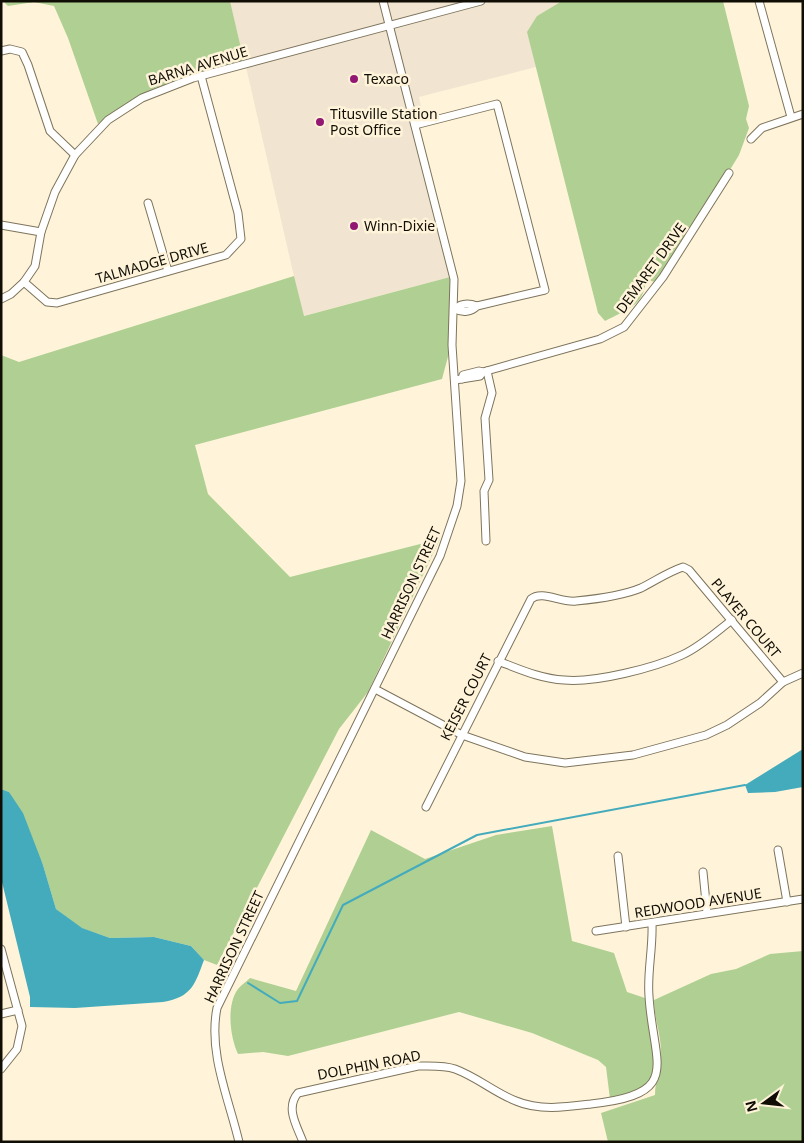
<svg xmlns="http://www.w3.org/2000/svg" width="804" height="1143" font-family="'Noto Sans',sans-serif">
  <rect width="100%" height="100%" fill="#fff4d9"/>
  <!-- commercial -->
  <g fill="#f1e5d1">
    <path d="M230,1H380L385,23L244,61Z"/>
    <path d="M387,1H466L393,21Z"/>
    <path d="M494,1H562L537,16L533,53L536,67L419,97L424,120L418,121L394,27Z"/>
    <path d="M387,29L450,277L303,316L246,67Z"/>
  </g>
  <!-- green -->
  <g fill="#afd092">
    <path d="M3,1H230L244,61L157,87L140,95L98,124L68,38L54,6L34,2L8,6Z"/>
    <path d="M562,1H723L749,106L746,119L749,128L739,155L661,283L646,280C644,306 626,310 605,321L598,313L527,32L537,16Z"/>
    <path d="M294,276L304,316L450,277L449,353L442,379L195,445L208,494L290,577L440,539L368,692L339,729L217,965L204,960L191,946L154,937L110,938L81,928L56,909L43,865L9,792L1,789V355L19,362Z"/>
    <path d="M552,826L572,941L614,953L627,992L645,998C647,1020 665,1072 643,1088C634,1095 622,1096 610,1099L606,1067L598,1060L532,1033L459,1012L288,1056L263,1052L238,1054C230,1037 226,1005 238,989C241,985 247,981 250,978L296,991L371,830L425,859L496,835Z"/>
    <path d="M803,951V1142H608L601,1113L655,1095C655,1079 662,1067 661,1052C661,1034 654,1018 654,1000L711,974L736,969L770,954Z"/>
  </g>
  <!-- water -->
  <g fill="#44abbc">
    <path d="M803,749V787L775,792L748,793L745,785Z"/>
    <path d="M1,789L9,792L23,813L43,865L56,909L82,928L110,938L154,937L191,946L204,960C195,984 192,997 163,1002L75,1008L30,1007V997L1,878Z"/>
  </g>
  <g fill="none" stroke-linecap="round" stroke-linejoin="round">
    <!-- stream -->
    <path stroke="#44abbc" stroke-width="2" d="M248,983L280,1003L297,1001L343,905L477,835L745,785"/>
    <!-- minor casing -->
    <g stroke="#7e745c" stroke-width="9">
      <g id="minor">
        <path d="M759,1L791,117"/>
        <path d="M1,51L10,49L22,52L28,65L50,131L75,155"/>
        <path d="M415,125L497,104L545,290L477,306C471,312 463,313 455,309"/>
        <path d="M751,139L762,128L803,114"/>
        <path d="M148,203L168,271"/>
        <path d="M1,225L41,232"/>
        <path d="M24,282L47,302L57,303L226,255L241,239L238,213L201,76"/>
        <path d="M1,299L11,294L24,282L35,266L41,232L55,192L75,155L108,120L142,98L193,78L481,1"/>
        <path d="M455,309C461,303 469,303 477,306"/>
        <path d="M462,379L463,375L479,371L483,372"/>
        <path d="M455,380L480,376L483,372L600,339L624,327L663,277L729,173"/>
        <path d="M486,541L484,491L489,480L485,418L492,393L487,371"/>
        <path d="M498,661C519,669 541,679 564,680C595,683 654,668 682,655C700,647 716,632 732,620"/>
        <path d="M375,689L462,735L525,757L565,763L633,755L706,735L727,725L760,703L783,682L803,673"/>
        <path d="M426,807L531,599C542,590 561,603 576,601C597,599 622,596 641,588C655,581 668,572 683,567L689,570L783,682"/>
        <path d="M778,850L787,902"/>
        <path d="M618,856L626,927"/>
        <path d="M703,872L707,913"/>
        <path d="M596,931L803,899"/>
        <path d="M1,949L22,1026L17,1049L1,1069"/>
        <path d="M1,1014L18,1010"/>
        <path d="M239,1142C229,1099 208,1053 217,1008L440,556L457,506L461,481L452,345L454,279L383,1"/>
        <path d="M303,1142C297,1126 285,1108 298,1093L418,1066C430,1066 444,1065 455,1069C477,1077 495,1093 516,1101C539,1111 567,1107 591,1104C684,1094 653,1065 649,996C647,973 653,948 652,924"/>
      </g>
    </g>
    <!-- minor -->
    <use href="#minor" stroke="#fff" stroke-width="7"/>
  </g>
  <!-- markers -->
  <g fill="#931873" stroke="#fff4d9" stroke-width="2">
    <circle cx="354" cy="79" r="5"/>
    <circle cx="320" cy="122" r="5"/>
    <circle cx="354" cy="226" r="5"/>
  </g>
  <g text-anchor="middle" stroke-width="5" stroke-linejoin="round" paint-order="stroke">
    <!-- street labels -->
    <g font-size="14" fill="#100d05" stroke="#fff4d9">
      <text transform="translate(198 66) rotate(-17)" y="5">BARNA AVENUE</text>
      <text transform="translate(152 263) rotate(-16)" y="5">TALMADGE DRIVE</text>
      <text transform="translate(651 268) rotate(-54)" y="5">DEMARET DRIVE</text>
      <text transform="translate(411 583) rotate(-65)" y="5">HARRISON STREET</text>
      <text transform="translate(746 618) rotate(50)" y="5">PLAYER COURT</text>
      <text transform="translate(466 697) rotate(-63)" y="5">KEISER COURT</text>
      <text transform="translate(698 903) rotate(-9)" y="5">REDWOOD AVENUE</text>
      <text transform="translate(234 947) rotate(-65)" y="5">HARRISON STREET</text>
      <text transform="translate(369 1065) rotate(-11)" y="5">DOLPHIN ROAD</text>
    </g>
    <!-- poi labels -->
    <g font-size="14" fill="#100d05" stroke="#fff4d9" text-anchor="start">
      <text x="364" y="84">Texaco</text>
      <text x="330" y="119">Titusville Station<tspan x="330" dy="16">Post Office</tspan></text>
      <text x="364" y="231">Winn-Dixie</text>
    </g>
  </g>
  <!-- border -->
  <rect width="804" height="1143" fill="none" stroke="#100d05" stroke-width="5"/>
  <!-- north arrow -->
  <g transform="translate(764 1103) rotate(255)" stroke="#fff4d9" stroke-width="4" paint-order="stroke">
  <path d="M0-4L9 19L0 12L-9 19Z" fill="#100d05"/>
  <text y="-8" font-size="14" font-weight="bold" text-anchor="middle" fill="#100d05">N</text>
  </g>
</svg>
